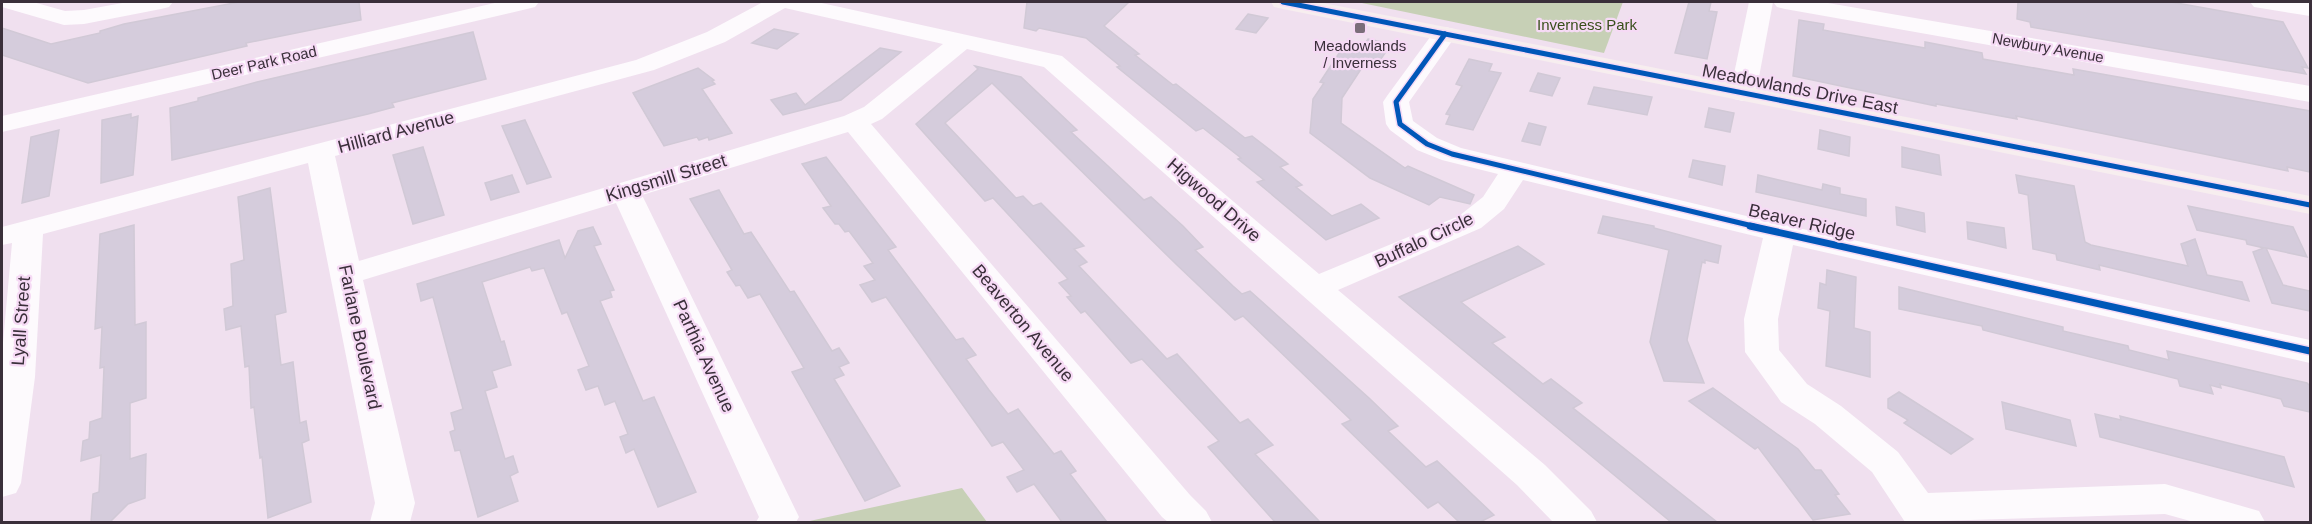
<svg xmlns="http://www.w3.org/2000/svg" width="2312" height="524" font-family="Helvetica,sans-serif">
  <rect width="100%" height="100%" fill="#f0e0ef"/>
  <!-- green -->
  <g fill="#c7d0b6">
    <path d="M1357,2H1623L1604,53Z"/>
    <path d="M962,488L987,522H805Z"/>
  </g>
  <!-- building -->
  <g fill="#d5ccdc" stroke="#d1c9d6" stroke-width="1.5">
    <path d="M239,2H359L361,20L246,43L247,46L88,83L2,55V28L51,44L100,33V31L124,24Z"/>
    <path d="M1027,2H1129L1104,26L1139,54L1135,55L1173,85L1176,84L1245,138L1252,136L1288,164L1280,167L1302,185L1296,187L1332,216L1361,204L1379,218L1326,240L1257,182L1264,180L1238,159L1241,158L1203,128L1196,131L1117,67L1120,66L1086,38L1039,28L1036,31L1024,28Z"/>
    <path d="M1689,2H1711L1709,11L1717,12L1707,59L1675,53Z"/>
    <path d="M2018,2H2171L2283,22L2308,68L2302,67L2306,74L2031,27L2030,22L2017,19Z"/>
    <path d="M1248,14L1268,18L1256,33L1236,29Z"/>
    <path d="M1799,20L1824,24L1823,30L1925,48V42L1982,53L1983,59L2074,75L2073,69L2310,111V172L2287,167L2288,171L2016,116L2017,119L1936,104V106L1793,76Z"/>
    <path d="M774,29L798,34L777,49L752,43Z"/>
    <path d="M473,32L486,79L392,103L394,107L368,114L172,160L170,108L198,101V98L257,82Z"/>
    <path d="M1368,39L1391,44L1377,65L1365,63L1342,98L1341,123L1405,168L1408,166L1474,195L1470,204L1440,197L1429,205L1370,178L1310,133L1313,99L1324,83L1320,82L1347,41L1364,45Z"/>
    <path d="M880,48L901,52L841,100L783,115L771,100L796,93L805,105Z"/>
    <path d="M1469,59L1492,64L1489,71L1501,73L1473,130L1446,124L1450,115L1446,114L1462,86L1456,84Z"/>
    <path d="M975,66L1021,77L1077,130L1071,132L1108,166L1144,200L1151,197L1183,226L1203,247L1195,250L1233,286L1242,294L1250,291L1369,398L1398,426L1388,431L1426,467L1437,461L1494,515L1480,522H1459L1438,502L1428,508L1342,424L1351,420L1243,316L1235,320L1177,265L992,83L945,123L1016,198L1023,196L1033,206L1041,203L1084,246L1074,249L1087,262L1079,266L1167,359L1177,354L1240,423L1248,419L1273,445L1255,454L1320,522H1275L1208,447L1219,441L1142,359L1131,363L1085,311L1081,313L1067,297L1071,296L1059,283L1068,279L993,198L985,201L916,124L978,69Z"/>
    <path d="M698,68L714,80L712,81L715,84L702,89L732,133L709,140L708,137L699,140L697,137L664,146L633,93Z"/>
    <path d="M1538,73L1560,78L1552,96L1530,91Z"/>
    <path d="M1594,87L1652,97L1647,115L1588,104Z"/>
    <path d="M1709,108L1734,113L1730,132L1705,127Z"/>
    <path d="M131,114V118L138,116L133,175L101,183L102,120Z"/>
    <path d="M525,120L551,177L527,184L502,126Z"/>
    <path d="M1529,123L1546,127L1540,145L1522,141Z"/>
    <path d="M59,130L49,196L22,203L31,137Z"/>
    <path d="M1820,130L1850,137L1849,156L1818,149Z"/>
    <path d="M423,147L444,215L413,224L393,155Z"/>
    <path d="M1902,147L1939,155L1941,175L1902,167Z"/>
    <path d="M826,157L896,247L888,250L956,340L963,338L976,355L966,359L989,390L1008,414L1018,409L1054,454L1061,451L1076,471L1070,474L1107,522H1062L1034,484L1017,492L1007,477L1024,470L1003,442L992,446L886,297L872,302L860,285L875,280L864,266L873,263L849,231L845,232L839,224H835L823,208L831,206L802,164Z"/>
    <path d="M1693,160L1725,166L1722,185L1689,177Z"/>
    <path d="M512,175L519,192L491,200L485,183Z"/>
    <path d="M1758,175L1822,190L1823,184L1840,188V194L1866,199V216L1756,192Z"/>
    <path d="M2016,175L2074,186L2085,242L2091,245L2188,266L2181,244L2195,239L2207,275L2242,282L2249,301L2099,265L2100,270L2057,260L2056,254L2033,249L2028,195L2019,193Z"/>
    <path d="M270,188L286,312L275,315L281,365L293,362L300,423L306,421L309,440L302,443L311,502L268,518L262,457L260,458L254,407L251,408L249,366L245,367L241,326L226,330L224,309L233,306L231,264L244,260L238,197Z"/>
    <path d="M719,190L744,234L751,232L790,292L794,291L832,351L839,348L849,363L839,367L844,375L834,379L900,486L865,501L792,372L804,368L760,294L748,298L740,285L736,286L727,272L732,270L690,199Z"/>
    <path d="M2188,206L2293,227L2307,257L2266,248L2283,285L2310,291V311L2272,303L2253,252L2264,248L2247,244L2246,240L2197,230Z"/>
    <path d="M1896,207L1924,213L1925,232L1897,225Z"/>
    <path d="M1603,216L1654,226V228L1721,246L1718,263L1705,260V263L1702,262L1687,340L1704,383L1664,381L1650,342L1669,250L1598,233Z"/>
    <path d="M1967,222L2004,228L2006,248L1968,239Z"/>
    <path d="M134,225L135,325L146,322V398L130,403V459L146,454L145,498L128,504L110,522H91L93,494L99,492L101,455L81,461L83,441L89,439L90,422L102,418L104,367L100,368L102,327L95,329L100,234Z"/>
    <path d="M593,227L601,244L594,246L614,290L610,291L612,297L600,301L643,401L654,397L696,492L658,507L634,449L626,453L620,437L628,434L615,401L605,405L598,386L586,390L578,370L589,366L567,312L562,314L544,268L532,271L530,267L482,282L501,342L504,341L511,365L492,371L497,387L485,391L505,459L513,456L518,472L510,476L518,501L478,517L460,450L455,451L450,432L455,430L451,413L463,409L433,297L421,301L417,284L559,240L565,258L578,231Z"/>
    <path d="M1518,246L1544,264L1461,302L1505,337L1492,343L1543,384L1551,379L1582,403L1573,408L1717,522H1671L1399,297Z"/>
    <path d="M1827,270L1856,277L1854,328L1870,332V377L1826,366L1830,311L1818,308L1820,283L1826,285Z"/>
    <path d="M1899,287L2063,327V331L2128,346L2129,350L2169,360L2167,351L2307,383L2310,386V412L2284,406L2281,399L2220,384L2221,388L2210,385L2213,394L2180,386L2178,379L1983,330L1982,326L1899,309Z"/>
    <path d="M1713,388L1798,449L1815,470H1821L1839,494L1835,495L1850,514L1813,520L1758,447L1755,449L1689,401Z"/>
    <path d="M1899,392L1973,439L1951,454L1904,423L1908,420L1888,408V399Z"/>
    <path d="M2002,402L2070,420L2076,446L2006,429Z"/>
    <path d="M2095,414L2121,420L2120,416L2284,457L2294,487L2100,437Z"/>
  </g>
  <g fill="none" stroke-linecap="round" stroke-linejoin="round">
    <!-- minor -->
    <g fill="#fdfafd" fill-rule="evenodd">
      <path d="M2,2H33L65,11L84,10L128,2H173L169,7L161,9L84,24L64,25L2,7Z"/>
      <path d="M499,2H539L535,7L527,9L2,132V116Z"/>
      <path d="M763,2H817L1062,56L1319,274L1459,216L1483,197L1498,174L1442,160L1417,150L1390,130L1386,124L1383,102L1387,96L1436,29L1445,27L1454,29L1457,34L1409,102L1413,121L1437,138L1461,148L1780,224L2310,340V363L1793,245L1778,319L1779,350L1807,384L1841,406L1898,452L1928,493L2165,484L2259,511L2265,522H2194L2165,514L1905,522L1872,472L1815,424L1781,402L1745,352L1744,319L1763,238L1523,180L1504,209L1481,228L1338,290L1545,465L1591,511L1597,522H1553L1517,485L1044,67L967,49L882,119L871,124L1190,495L1206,511L1212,522H1168L1162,517L848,132L642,195L799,517L796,522H756L759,517L616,203L363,280L415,503L410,522H370L375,503L308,163L43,234L35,377L21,483L16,493L2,497V354L12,243L2,245V227L636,60L707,32ZM785,8L943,44L864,107L844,116L359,261L335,156L654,70L725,42Z"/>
      <path d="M1749,2H1773L1756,93L1752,99L1743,101L1734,99L1730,93Z"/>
      <path d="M1773,2H1822L2310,86V102L1785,9L1777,7Z"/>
      <path d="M2250,2H2310V16L2254,7Z"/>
    </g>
    <!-- major -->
    <path fill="#f7eeef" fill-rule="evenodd" d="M1271,2H1318L2310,196V214L1283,9L1274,7Z"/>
    <!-- cycleway-far1 casing -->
    <g stroke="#f6daf5" stroke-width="8">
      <g id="cycleway-far1">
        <path d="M1283,2L2310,205"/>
        <path d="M1445,34L1396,102L1400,124L1427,144L1452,154L1757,227"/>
      </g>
    </g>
    <!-- cycleway casing -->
    <g stroke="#f6daf5" stroke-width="10">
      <path id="cycleway" d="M1750,226L2310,351"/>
    </g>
    <!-- cycleway-far1 -->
    <use href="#cycleway-far1" stroke="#0057b8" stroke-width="5"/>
    <!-- cycleway -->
    <use href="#cycleway" stroke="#0057b8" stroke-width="7"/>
  </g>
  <!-- markers -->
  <rect fill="#7a6d79" stroke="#f6daf5" stroke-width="2" x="1354" y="22" width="12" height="12" rx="3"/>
  <g text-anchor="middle" stroke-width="4.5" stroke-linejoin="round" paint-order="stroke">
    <!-- far-park labels -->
    <g font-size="15" fill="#384f1b" stroke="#f6daf5">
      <text x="1587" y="30">Inverness Park</text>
    </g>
    <!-- far-poi labels -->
    <g font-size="15" fill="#3a2f3a" stroke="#f6daf5">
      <text x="1360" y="51">Meadowlands<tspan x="1360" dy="17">/ Inverness</tspan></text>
    </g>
    <!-- far-street labels -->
    <g font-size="15" fill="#3a2f3a" stroke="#f6daf5">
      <text transform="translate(2048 48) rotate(10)" y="5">Newbury Avenue</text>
      <text transform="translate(264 63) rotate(-13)" y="5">Deer Park Road</text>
    </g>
    <!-- street labels -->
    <g font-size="18" fill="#3a2f3a" stroke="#f6daf5">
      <text transform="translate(1800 89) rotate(11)" y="6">Meadowlands Drive East</text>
      <text transform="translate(396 132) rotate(-15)" y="6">Hilliard Avenue</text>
      <text transform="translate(666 178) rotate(-17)" y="6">Kingsmill Street</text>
      <text transform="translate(1214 200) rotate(41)" y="6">Higwood Drive</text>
      <text transform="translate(1802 222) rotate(13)" y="6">Beaver Ridge</text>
      <text transform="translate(1424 240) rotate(-25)" y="6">Buffalo Circle</text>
      <text transform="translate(21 321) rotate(-86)" y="6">Lyall Street</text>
      <text transform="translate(1023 323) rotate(50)" y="6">Beaverton Avenue</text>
      <text transform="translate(360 337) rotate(78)" y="6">Farlane Boulevard</text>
      <text transform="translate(704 356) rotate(65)" y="6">Parthia Avenue</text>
    </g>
  </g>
  <!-- border -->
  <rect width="2312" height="524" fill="none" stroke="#3a2f3a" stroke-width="6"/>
</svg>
